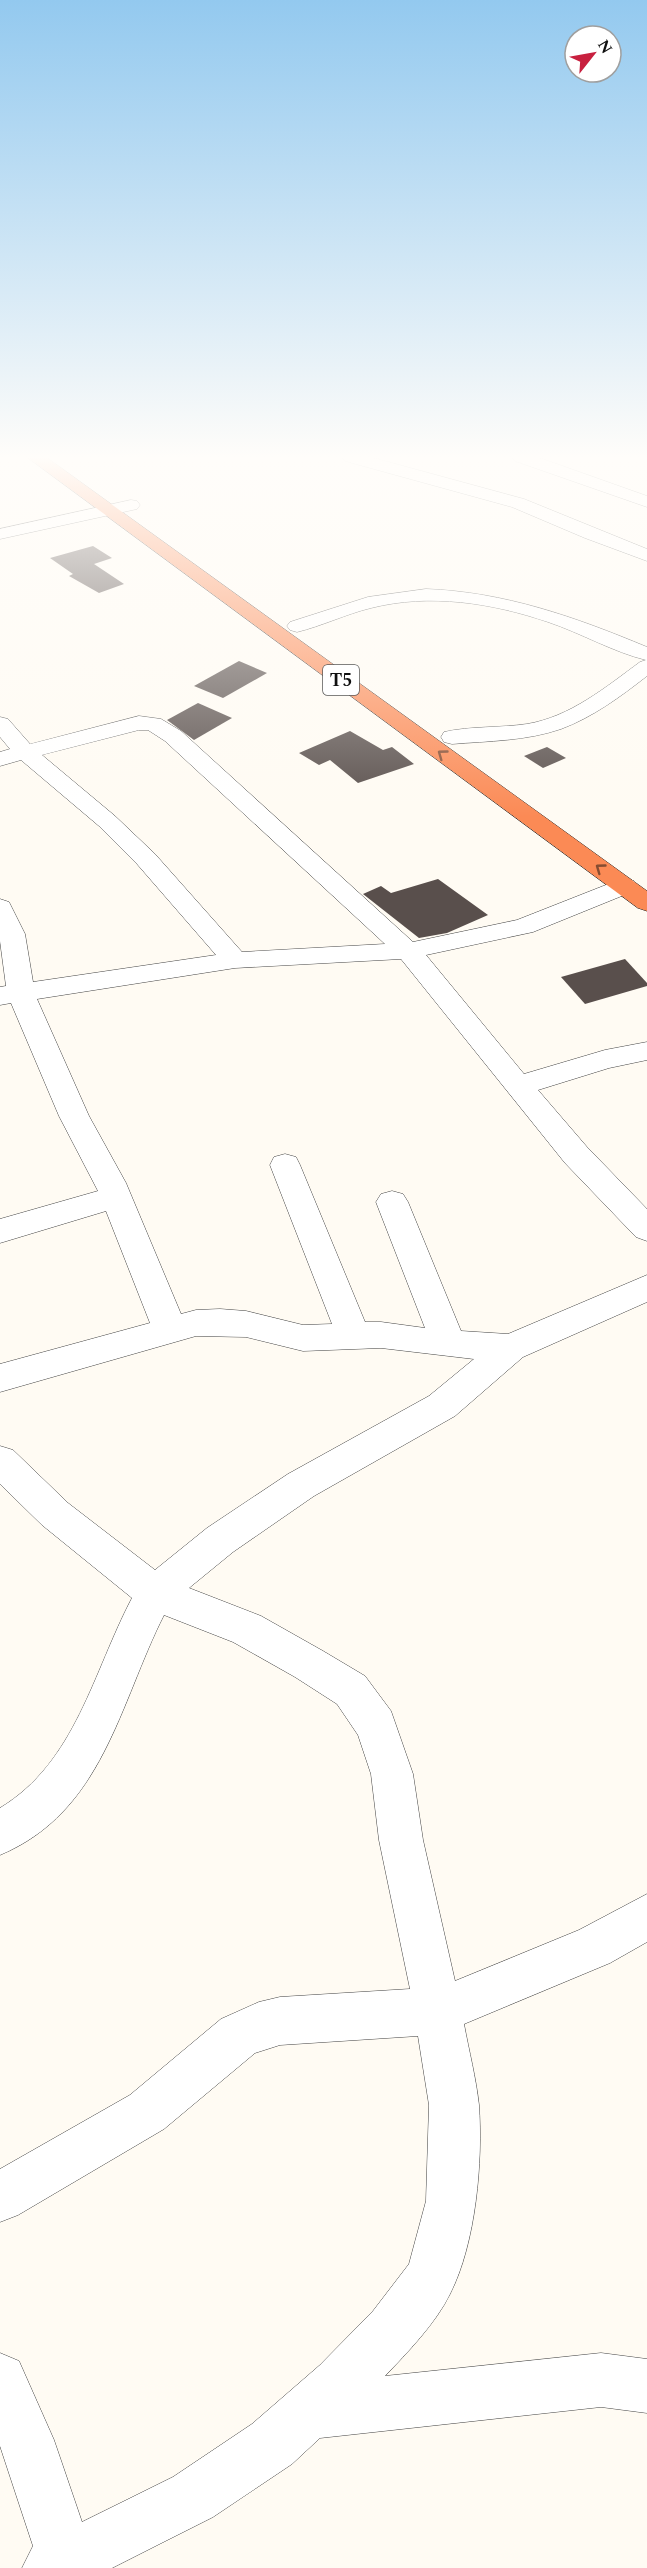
<svg xmlns="http://www.w3.org/2000/svg" width="647" height="2568" font-family="Spectral,serif">
  <rect width="100%" height="100%" fill="#fffbf3"/>
  <!-- building -->
  <g fill="#594f4c">
    <path d="M93,546L112,558L94,564L124,584L99,593L69,576L73,574L50,558Z"/>
    <path d="M239,661L267,673L223,698L194,686Z"/>
    <path d="M198,703L232,718L194,740L167,720Z"/>
    <path d="M350,731L383,750L392,747L414,764L358,783L330,760L319,765L299,753Z"/>
    <path d="M547,747L566,758L543,768L524,756Z"/>
    <path d="M438,879L488,915L447,933L419,938L363,894L381,886L391,893Z"/>
    <path d="M625,959L647,983V986L585,1004L561,977Z"/>
  </g>
  <g fill="none" stroke-linecap="round" stroke-linejoin="round">
    <!-- minor casing -->
    <g stroke="#434343" stroke-width="1">
      <g id="minor">
        <path d="M343,457H370L524,499L647,549V561L585,538L512,507L345,461Z"/>
        <path d="M513,457H537L647,496V507L515,461Z"/>
        <path d="M131,500L137,501L140,505L137,509L0,539V529Z"/>
        <path d="M426,589C505,592 575,617 647,647V676C620,697 593,717 561,729C526,741 489,741 452,744L444,742L441,737L444,732C471,726 500,728 527,724C570,717 606,687 640,662L646,660C613,652 581,633 548,622C492,603 430,593 371,608C346,614 322,626 297,632L290,630L287,626L290,622L368,597Z"/>
        <path d="M139,716L161,719L181,731L413,942L517,920L616,881L625,878L634,881L638,886L634,891L533,932L426,955L524,1074L605,1050L647,1042V1060L609,1068L538,1090L587,1147L647,1209V1241L636,1237L565,1163L401,959L235,968L37,999L89,1116L126,1183L181,1314L196,1310L220,1309L246,1311L303,1325L332,1324L270,1165L274,1157L285,1154L296,1157L300,1165L365,1322H381L425,1328L376,1202L381,1194L392,1191L403,1194L408,1202L461,1331L508,1334L647,1275V1302L523,1357L455,1416L314,1496L233,1552L189,1588L261,1616L323,1651L365,1676L391,1711L413,1774L423,1840L455,1981L579,1930L647,1894V1942L610,1963L464,2024C469,2051 476,2078 479,2105C483,2161 476,2243 450,2294C436,2323 407,2353 385,2376L601,2353L647,2359V2413L601,2407L320,2438L292,2464L213,2517L112,2568H22L33,2546L0,2446V2353L19,2361L54,2440L82,2522L173,2477L252,2424L320,2365L373,2311L409,2264L426,2201L429,2105L418,2036L280,2045L255,2053L164,2129L18,2215L0,2222V2169L130,2095L221,2019L259,2002L280,1997L410,1989L379,1840L371,1774L358,1735L337,1704L295,1677L233,1642L164,1615C119,1704 103,1812 0,1855V1808C76,1762 93,1672 132,1598L42,1525L0,1484V1446L13,1450L68,1503L155,1570L207,1528L288,1474L429,1396L474,1359L381,1348L303,1351L246,1337L196,1336L0,1392V1364L150,1323L106,1211L0,1243V1219L98,1191L59,1116L11,1003L0,1005V987L6,986L0,941V899L9,902L25,934L33,982L216,955L137,864L99,826L21,760L0,766V752L10,749L0,737V717L8,719L30,744ZM139,730H148L165,741L385,944L242,952L155,854L115,816L42,755Z"/>
      </g>
    </g>
    <!-- highway casing -->
    <g stroke="#212121" stroke-width="1">
      <path id="highway" d="M27,457H46L647,891V911L638,908Z"/>
    </g>
    <!-- minor -->
    <use href="#minor" fill="#fff" fill-rule="evenodd"/>
    <!-- highway -->
    <use href="#highway" fill="#fb8a55" fill-rule="evenodd"/>
  </g>
  <!-- one-way arrows -->
  <defs><path id="oneway-chevron" d="M-2-3.5L2.5 0L-2 3.5" fill="none" stroke-width="1.6" stroke-linecap="round" stroke-linejoin="round" transform="scale(1.5)"/></defs>
  <g stroke="#864d32">
    <use href="#oneway-chevron" transform="translate(442 754) rotate(-144)"/>
    <use href="#oneway-chevron" transform="translate(600 868) rotate(-144)"/>
  </g>
  <!-- sky -->
  <linearGradient id="sky" x2="0" y2="1"><stop stop-color="#93c9ef"/><stop offset="0.56" stop-color="#fffdfa"/><stop offset="1" stop-color="#fffdfa" stop-opacity="0"/></linearGradient>
  <rect width="647" height="817" fill="url(#sky)"/>
  <g text-anchor="middle" stroke-width="6" stroke-linejoin="round" paint-order="stroke">
    <!-- shield labels -->
    <rect fill="#fff" stroke="#585858" stroke-width="1.5" x="323" y="665" width="36" height="30" rx="4.5"/>
    <g font-size="18" font-weight="bold" fill="#101010">
      <text x="341" y="686">T5</text>
    </g>
  </g>
  <!-- north arrow -->
  <g transform="translate(593 54) rotate(59)"><circle r="28" fill="#ffffff" stroke="#9f9f9f" stroke-width="1.5"/>
  <path d="M0-4.5L10 22L0 15L-10 22Z" fill="#c8203f"/>
  <text y="-9" font-size="16" font-weight="bold" text-anchor="middle" fill="#101010">N</text>
  </g>
</svg>
